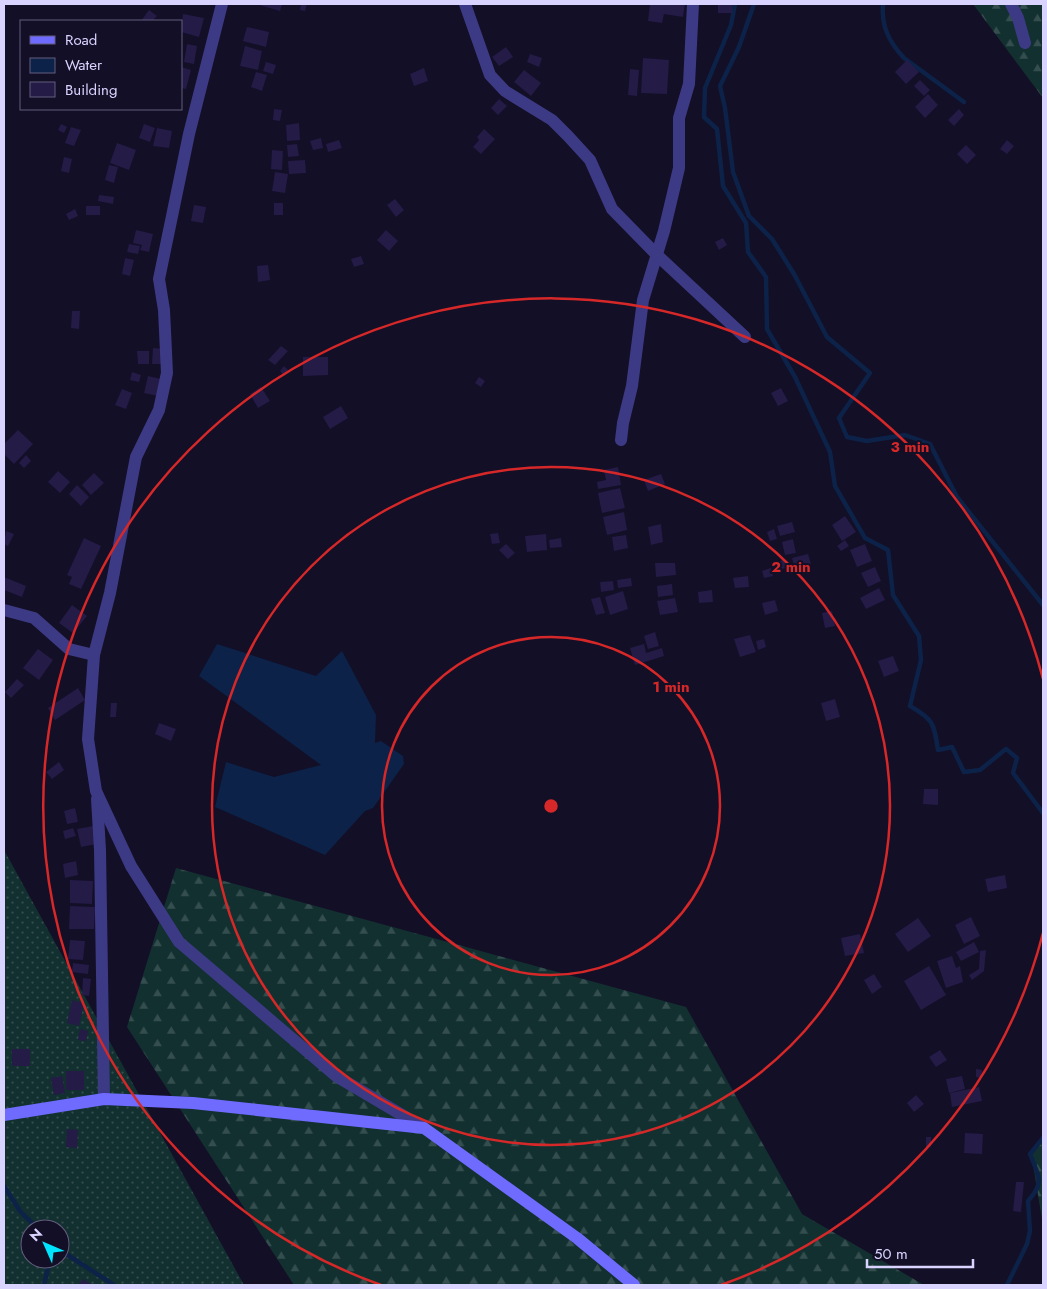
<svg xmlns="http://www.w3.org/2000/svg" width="1047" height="1289" font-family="Jost,sans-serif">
  <defs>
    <pattern id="grass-dots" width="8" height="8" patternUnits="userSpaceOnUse" patternTransform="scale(1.25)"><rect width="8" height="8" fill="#12302f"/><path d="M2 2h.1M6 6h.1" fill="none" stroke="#344d4e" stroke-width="1.8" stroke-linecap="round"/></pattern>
    <pattern id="forest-firs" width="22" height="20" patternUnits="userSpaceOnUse" patternTransform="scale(1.25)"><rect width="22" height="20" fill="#12302f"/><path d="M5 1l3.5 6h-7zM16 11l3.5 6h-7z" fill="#344d4e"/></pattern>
  </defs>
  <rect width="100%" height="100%" fill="#130f26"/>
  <!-- grass -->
  <path fill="url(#grass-dots)" fill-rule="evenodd" d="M4,850L244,1285H4ZM30,1229H60V1259H30Z"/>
  <!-- forest -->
  <g fill="url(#forest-firs)">
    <path d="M973,4H1043V98Z"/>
    <path d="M176,868L686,1007L802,1214L924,1285H294L127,1027Z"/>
    <path d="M1043,1141V1225L1031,1153Z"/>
  </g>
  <!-- water -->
  <path fill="#0c2248" d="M217,644L316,676L342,651L376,715L375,743L381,741L403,756L404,764L373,808L365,811L325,855L215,807L226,762L274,777L321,765L199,676Z"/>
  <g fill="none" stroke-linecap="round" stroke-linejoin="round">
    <!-- stream -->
    <g stroke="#0c2248" stroke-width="4.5">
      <path d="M735,4L731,25L705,88L704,117L717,129L723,186L746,223L748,252L766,277L767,329L795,377L830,452L835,486L865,538L888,550L893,595L919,636L921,660L910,706C933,719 934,723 938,750L952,747L964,772L980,770L1006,749L1017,758L1013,773L1043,813"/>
      <path d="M754,4L739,47L720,86L725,108L733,172L749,216L772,239L794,274L827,337L870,373L839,418L847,437L867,441L905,435L930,444L957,497L1043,605"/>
      <path d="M883,4C881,26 889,42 904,58L964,102"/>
      <path d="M4,1186L20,1211L38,1229"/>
      <path d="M60,1250L114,1285"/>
      <path d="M44,1285L50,1259"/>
      <path d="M1007,1285L1027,1244L1030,1231L1028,1201C1046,1181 1038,1176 1030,1154L1043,1138"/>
    </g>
  </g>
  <!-- building -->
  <g fill="#241b47">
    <path d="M256,4H282L280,11Z"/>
    <path d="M301,4H307L305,11L300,10Z"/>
    <path d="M650,4H685L683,17L664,14L662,23L648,21Z"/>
    <rect x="718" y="4" width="14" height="9"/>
    <path d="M149,10L157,16L152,21H141Z"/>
    <path d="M183,14L204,18L199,37L181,32Z"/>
    <path d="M247,27L269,32L266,47L243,41Z"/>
    <path d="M187,44L197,46L194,64L184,62Z"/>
    <path d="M245,46L262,51L258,70L240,66Z"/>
    <path d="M506,47L513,57L499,66L492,57Z"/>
    <path d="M530,54L542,58L539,67L527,62Z"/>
    <path d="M643,58L669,60L667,94L641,93Z"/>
    <path d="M907,60L919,72L906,84L895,72Z"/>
    <path d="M266,62L276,65L273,74L263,71Z"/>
    <path d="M181,67L191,70L186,89L181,88Z"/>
    <path d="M424,68L428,81L414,86L410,74Z"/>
    <path d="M630,69L639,70L637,96L628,95Z"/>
    <path d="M524,70L541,83L531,96L514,82Z"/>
    <path d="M256,72L267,75L262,91L251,87Z"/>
    <path d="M920,80L930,90L924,96L914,86Z"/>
    <path d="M928,94L938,105L925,118L915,107Z"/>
    <path d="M499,99L507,106L498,115L491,108Z"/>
    <path d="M274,109L282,110L280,121L273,120Z"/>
    <path d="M959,109L964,115L954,126L948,120Z"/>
    <path d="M299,123L300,140L287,141L286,125Z"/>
    <path d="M61,124L67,127L64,133L58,130Z"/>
    <path d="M144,124L155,128L150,142L139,138Z"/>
    <path d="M71,127L81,130L74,146L65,143Z"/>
    <path d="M157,128L172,131L169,148L153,146Z"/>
    <path d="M484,129L495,139L481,154L473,147L479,140L477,137Z"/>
    <path d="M321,138L323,148L313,150L310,141Z"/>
    <path d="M339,140L342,148L328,152L326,144Z"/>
    <path d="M1007,140L1014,146L1007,154L1000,149Z"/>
    <path d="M117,143L136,150L129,170L110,163Z"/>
    <path d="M297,144L299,156L288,157L287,145Z"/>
    <path d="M966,145L976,155L967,164L957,154Z"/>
    <path d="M272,150L283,151L282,170L271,169Z"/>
    <path d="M64,157L72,159L69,173L61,171Z"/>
    <path d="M305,160L306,173L289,174L288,161Z"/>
    <path d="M109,165L118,167L114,183L105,180Z"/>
    <path d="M275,172L288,174L285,193L272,191Z"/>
    <path d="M99,195L114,197L113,204L98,201Z"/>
    <path d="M395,199L404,210L396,217L387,205Z"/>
    <rect x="274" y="203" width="9" height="12"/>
    <path d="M194,205L206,207L203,223L191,221Z"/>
    <rect x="86" y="206" width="14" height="9"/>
    <path d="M75,209L78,216L69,220L66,214Z"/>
    <path d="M136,230L153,234L149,252L140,250L142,245L133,243Z"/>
    <path d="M386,230L398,241L389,251L377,240Z"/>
    <path d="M723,238L727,245L719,250L715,242Z"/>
    <path d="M129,244L140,246L138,254L127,252Z"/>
    <path d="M361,256L364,264L354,267L351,259Z"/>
    <path d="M125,258L134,260L130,276L122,274Z"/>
    <path d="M268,265L270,280L258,282L257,266Z"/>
    <path d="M72,311H80L79,329L71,328Z"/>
    <path d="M281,346L288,351L275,365L268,360Z"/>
    <path d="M153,348L164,349L163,364H152Z"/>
    <path d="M137,351H149V364H138Z"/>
    <path d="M303,357H328V375L303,376Z"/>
    <path d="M284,366L289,371L284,376L280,371Z"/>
    <path d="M132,372L141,375L139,382L130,380Z"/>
    <path d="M148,376L161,379L158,396L144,393Z"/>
    <path d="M479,377L485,381L481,387L475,383Z"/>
    <path d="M261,387L270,401L258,408L250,394Z"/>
    <path d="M781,388L788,401L778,406L771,393Z"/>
    <path d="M122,389L132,393L126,409L115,405Z"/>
    <path d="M341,406L348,418L330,429L323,417Z"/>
    <path d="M18,430L33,444L14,464L4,454V444Z"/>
    <path d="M26,455L31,461L24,468L19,463Z"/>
    <path d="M618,467L621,485L598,489L597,482L606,480L604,470Z"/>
    <path d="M58,471L70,482L60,493L48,482Z"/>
    <path d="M94,473L104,483L91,495L82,485Z"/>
    <path d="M661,474L665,484L648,491L644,480Z"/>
    <path d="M77,485L89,497L81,506L69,494Z"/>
    <path d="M620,488L625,508L602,513L598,493Z"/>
    <path d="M624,512L627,530L607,535L603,517Z"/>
    <path d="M845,516L856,532L842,541L832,525Z"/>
    <path d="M792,522L795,532L780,536L777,526Z"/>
    <path d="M661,524L663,542L651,545L648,527Z"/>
    <path d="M774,529L777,539L770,541L767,532Z"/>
    <path d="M6,531L14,534L8,546L4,544Z"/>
    <path d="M498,533L500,543L492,544L490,534Z"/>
    <path d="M546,534L547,550L527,552L525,536Z"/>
    <path d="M626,535L628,548L614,551L612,537Z"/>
    <path d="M84,538L101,546L81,589L69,584L72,577L67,575Z"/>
    <path d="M561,538L562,547L550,548L549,540Z"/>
    <path d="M793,539L796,553L785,555L782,542Z"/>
    <path d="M845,540L849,546L841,551L837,546Z"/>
    <path d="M506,544L515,553L508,559L499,550Z"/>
    <path d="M865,544L872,561L857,567L850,550Z"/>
    <path d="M808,554L811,564L795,569L792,558Z"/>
    <path d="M784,560L786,568L778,570L776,562Z"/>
    <path d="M655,563H675L676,575L656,577Z"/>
    <path d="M875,567L881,581L868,587L861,573Z"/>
    <path d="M771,568L773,576L764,578L762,571Z"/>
    <path d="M748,576L749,587L735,588L733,578Z"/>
    <path d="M4,577L26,586L22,597L4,590Z"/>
    <path d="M631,578L632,586L618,588L617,580Z"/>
    <path d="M613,581L614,590L601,592L600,582Z"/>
    <path d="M672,584L673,595L658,597L657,586Z"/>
    <path d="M879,588L885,600L866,609L860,598Z"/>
    <path d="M712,590L713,602L699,603L698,592Z"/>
    <path d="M623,591L628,609L610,615L605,597Z"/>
    <path d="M600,597L605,613L596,615L591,599Z"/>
    <path d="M675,598L678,612L660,615L657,601Z"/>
    <path d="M775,600L778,611L765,615L762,603Z"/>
    <path d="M72,605L87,616L73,633L59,623Z"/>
    <path d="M832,611L835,626L825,628L822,613Z"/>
    <path d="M655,632L659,646L648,649L644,636Z"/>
    <path d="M750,635L756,652L740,657L734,639Z"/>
    <path d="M764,639L766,647L758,650L756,641Z"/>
    <path d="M644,644L646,653L662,648L664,656L635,665L630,648Z"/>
    <path d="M38,649L53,660L39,680L23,668Z"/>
    <path d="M893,656L899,671L884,677L878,661Z"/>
    <path d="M17,679L24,685L11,698L5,692Z"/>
    <path d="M78,688L85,700L55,720L48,708Z"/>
    <path d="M835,699L840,717L826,721L821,703Z"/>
    <path d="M111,703H117L116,717H110Z"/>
    <path d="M159,723L176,729L171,741L155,734Z"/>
    <path d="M59,762L64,770L52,779L46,772Z"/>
    <path d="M924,789H938V805L923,804Z"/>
    <path d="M75,808L78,822L67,824L64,811Z"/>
    <path d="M93,826L97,844L81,847L77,829Z"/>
    <path d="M73,828L76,836L65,839L63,831Z"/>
    <path d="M76,861L78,875L65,878L63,864Z"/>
    <path d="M1005,875L1007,888L988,892L985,879Z"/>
    <path d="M70,880L93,881L92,904L70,903Z"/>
    <path d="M70,906L95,907L94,929H69Z"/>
    <path d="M971,917L980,936L964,944L955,925Z"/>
    <path d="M918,918L931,936L908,952L895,934Z"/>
    <path d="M860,934L864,953L845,956L841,938Z"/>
    <path d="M70,940L85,941L83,960L68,959Z"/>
    <path d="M974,942L979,952L961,961L956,952Z"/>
    <path d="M986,950L984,971L972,980L969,975L979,969L980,951Z"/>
    <path d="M952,956L956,968L960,966L963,982L946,988L937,961Z"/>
    <path d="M73,963L89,965L88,974L72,972Z"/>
    <path d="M929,966L946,995L921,1010L904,981Z"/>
    <path d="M874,974L882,987L872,994L864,980Z"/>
    <path d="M83,978L91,979L89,996L82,995Z"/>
    <path d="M72,1000L84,1003L79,1026L67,1023Z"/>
    <path d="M80,1029L88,1031L86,1041L78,1040Z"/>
    <rect x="12" y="1049" width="18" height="17"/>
    <path d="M940,1050L947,1060L936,1067L929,1057Z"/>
    <path d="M976,1069L982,1070L981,1078L976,1077Z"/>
    <rect x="66" y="1071" width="18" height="19"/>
    <path d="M62,1076L65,1093L54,1095L51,1078Z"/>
    <path d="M962,1076L965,1089L949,1093L946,1079Z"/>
    <path d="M979,1087L982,1101L952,1107L950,1093Z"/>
    <path d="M916,1095L924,1104L914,1112L907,1103Z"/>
    <path d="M67,1129L78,1130L77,1148L66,1147Z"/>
    <path d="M965,1133L983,1134L982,1154L964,1153Z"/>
    <rect x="926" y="1137" width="5" height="10"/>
    <path d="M1016,1182H1024L1021,1212L1013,1211Z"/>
    <path d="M83,1279L92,1285H78Z"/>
  </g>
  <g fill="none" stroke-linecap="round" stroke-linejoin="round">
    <!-- street -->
    <g stroke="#3d3a85" stroke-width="12">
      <path d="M222,4L189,134L159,279L164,310L167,373L159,410L136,457L110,593L94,655L88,739L96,791L131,866L179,942L336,1076L424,1128"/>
      <path d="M465,4L490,75L505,91L552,120L568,136L590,160L612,209L657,255L745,337"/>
      <path d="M1011,4L1018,18L1025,43"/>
      <path d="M621,440L623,423L632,386L643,300L664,231L679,168V118L689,84L693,4"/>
      <path d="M4,610L34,618L69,649L94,655"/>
      <path d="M97,799L100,850L104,1099"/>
    </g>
    <!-- secondary -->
    <path stroke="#6f6bff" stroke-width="12" d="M4,1115L104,1099L193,1103L424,1128L577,1238L634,1285"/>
  </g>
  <!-- distance rings -->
  <g fill="none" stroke="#d62828" stroke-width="2.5">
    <circle cx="551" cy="806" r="169"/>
    <circle cx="551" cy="806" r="339"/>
    <path d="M1043 933A508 508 0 0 1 721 1285M381 1285A508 508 0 1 1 1043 679"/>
  </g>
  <circle cx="551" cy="806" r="8" fill="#d62828" stroke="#130f26" stroke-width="2.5"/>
  <g font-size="15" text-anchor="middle" font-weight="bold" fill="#d62828" stroke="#130f26" stroke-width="4" stroke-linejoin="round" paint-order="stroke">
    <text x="910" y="452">3 min</text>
    <text x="791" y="572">2 min</text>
    <text x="671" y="692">1 min</text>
  </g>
  <!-- border -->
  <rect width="1047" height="1289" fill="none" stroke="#d9d4ff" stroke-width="10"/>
  <!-- legend -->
  <rect x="20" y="20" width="162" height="90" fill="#130f26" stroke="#625e7d"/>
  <rect x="30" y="36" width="25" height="8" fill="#6f6bff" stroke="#625e7d"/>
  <text x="65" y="45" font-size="15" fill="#d9d4ff">Road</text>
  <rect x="30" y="58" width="25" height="15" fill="#0c2248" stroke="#625e7d"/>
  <text x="65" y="70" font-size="15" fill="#d9d4ff">Water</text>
  <rect x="30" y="82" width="25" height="15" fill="#241b47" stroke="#625e7d"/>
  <text x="65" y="95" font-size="15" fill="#d9d4ff">Building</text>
  <!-- north arrow -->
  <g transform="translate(45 1244) rotate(315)"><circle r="24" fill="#130f26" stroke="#625e7d"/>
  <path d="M0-4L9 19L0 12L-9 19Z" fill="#00e5ff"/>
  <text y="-8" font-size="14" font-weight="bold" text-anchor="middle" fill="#d9d4ff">N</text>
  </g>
  <!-- scale -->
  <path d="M867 1259v8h106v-8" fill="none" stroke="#d9d4ff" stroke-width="2.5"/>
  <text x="874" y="1259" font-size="15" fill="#d9d4ff" stroke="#130f26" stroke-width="4" paint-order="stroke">50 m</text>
</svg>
